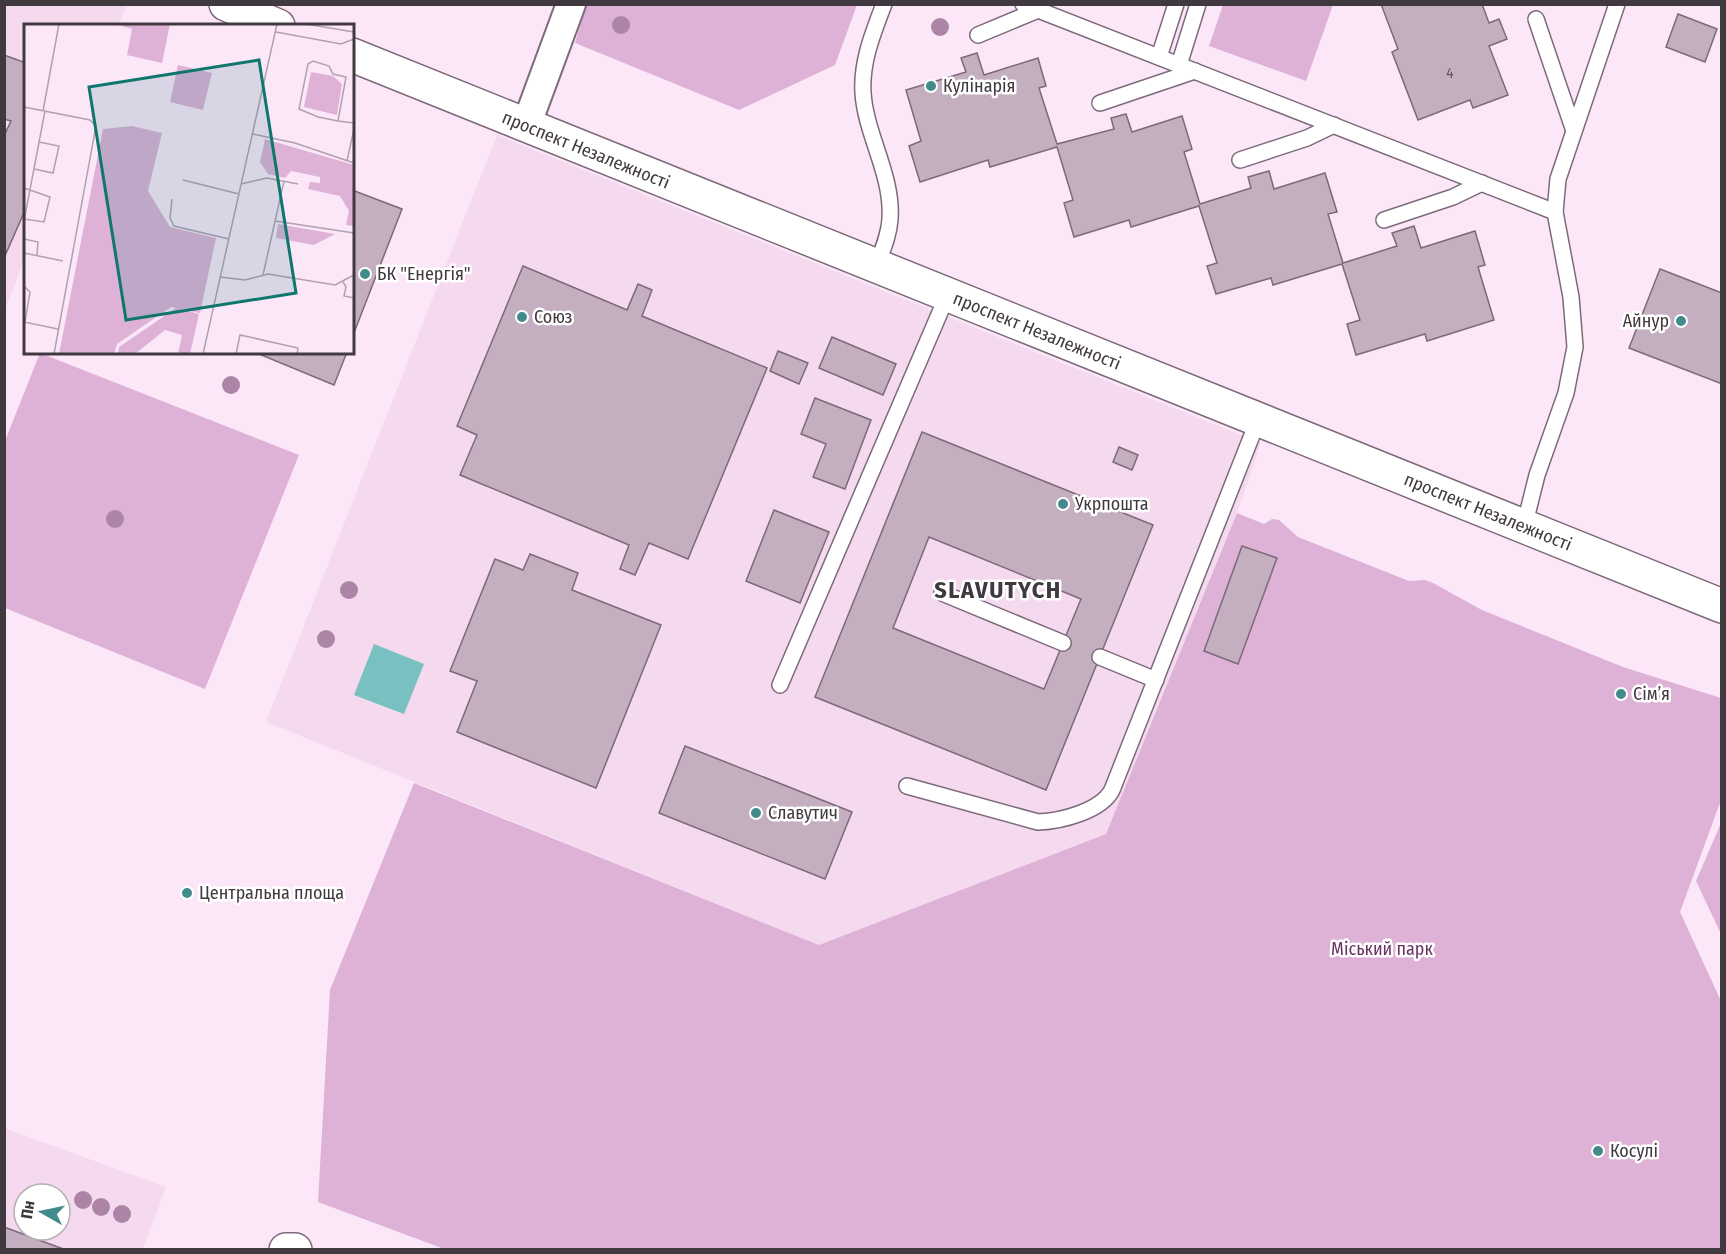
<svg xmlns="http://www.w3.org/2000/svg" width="1726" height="1254" font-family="'Fira Sans Condensed',sans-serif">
  <rect width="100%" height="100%" fill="#fce7f9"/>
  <!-- built -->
  <g fill="#f4d9ef" fill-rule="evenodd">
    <path d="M5,5H127L119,25L26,26L25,258L5,310Z"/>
    <path d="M497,135L1261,443L1237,513L1106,834L819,945L266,722Z"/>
    <path d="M4,1128L166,1187L143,1249H5ZM24,1194H60V1230H24Z"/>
  </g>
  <!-- green -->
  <g fill="#deb1d7">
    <path d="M586,5V4L857,5L835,65L739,110L575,43Z"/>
    <path d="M1223,5H1333L1306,81L1209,46Z"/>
    <path d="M40,353L299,455L205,689L5,608V441Z"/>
    <path d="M1237,513L1264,524L1272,519L1279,520L1298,537L1409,581L1425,580L1433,583L1482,610L1623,667L1721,698V800L1680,912L1721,1001V1249L447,1250L318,1202L330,990L414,783L819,945L1106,834Z"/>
    <path d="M1721,823V934L1696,881Z"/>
  </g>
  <!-- water -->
  <path fill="#79c1c1" d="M374,644L424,664L404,714L354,695Z"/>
  <!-- building -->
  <g fill="#c3afc0" stroke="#7c6979" stroke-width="1.5" fill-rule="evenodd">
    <path d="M1381,4H1482L1489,23L1499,19L1507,39L1489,46L1508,95L1473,108L1470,100L1418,120L1392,52L1398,49Z"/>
    <path d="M1678,14L1717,29L1705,62L1666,47Z"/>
    <path d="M977,53L984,75L1038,58L1046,86L1039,88L1057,144L1114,129L1111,118L1126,114L1132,132L1182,116L1192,149L1184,152L1200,204L1251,188L1248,177L1269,171L1274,189L1325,173L1337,212L1328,214L1343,263L1397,246L1392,233L1414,226L1421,248L1475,231L1485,265L1478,267L1494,320L1427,341L1425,334L1356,355L1347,324L1360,320L1342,264L1273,285L1271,278L1216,294L1207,266L1217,263L1199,206L1131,227L1129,220L1074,237L1064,203L1073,200L1057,147L990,167L988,160L920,182L909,146L921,141L906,90L966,72L961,58Z"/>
    <path d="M4,55L26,63V208L4,258V136L11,121L4,119Z"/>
    <path d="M352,190L402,209L352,338Z"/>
    <path d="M523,266L627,310L638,284L652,290L642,316L767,368L688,559L649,543L635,575L620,569L629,545L460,475L477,435L457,426Z"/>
    <path d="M1660,269L1722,293V384L1629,348Z"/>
    <path d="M832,337L896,364L883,395L819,368Z"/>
    <path d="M778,351L808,363L799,384L770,371Z"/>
    <path d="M254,352H347L334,385Z"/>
    <path d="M815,398L871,420L845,489L813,477L826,444L801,434Z"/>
    <path d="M922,432L1153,525L1046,790L815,697ZM929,537L1081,599L1044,689L893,628Z"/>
    <path d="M1119,447L1138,455L1132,470L1113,462Z"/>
    <path d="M774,510L829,532L800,603L746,581Z"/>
    <path d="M1242,546L1277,558L1238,664L1204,651Z"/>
    <path d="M530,554L578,573L572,590L661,625L596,788L457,732L477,681L450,671L495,559L523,570Z"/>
    <path d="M685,746L852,812L825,879L659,813Z"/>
    <path d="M4,1227L66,1250H4Z"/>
  </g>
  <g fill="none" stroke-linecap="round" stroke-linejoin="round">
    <!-- service casing -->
    <g stroke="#7d6a7a" stroke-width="18">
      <g id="service">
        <path d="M1023,4L1555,212"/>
        <path d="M1536,19L1574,131"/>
        <path d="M978,35L1038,10"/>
        <path d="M1159,57L1176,4"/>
        <path d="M1179,65L1198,4"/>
        <path d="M1100,103L1195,71"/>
        <path d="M1240,160L1307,138L1334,125"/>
        <path d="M1384,220L1453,197L1482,183"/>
        <path d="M876,267C882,251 889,236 890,219C893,175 866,136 863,93C861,62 873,33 884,4"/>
        <path d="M1524,527L1537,475L1566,393L1575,347L1571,297L1555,212L1558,179L1617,4"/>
        <path d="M942,593L1063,643"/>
        <path d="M1100,657L1156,680"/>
        <path d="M780,685L947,296"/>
        <path d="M907,786L1038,822C1062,821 1101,811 1112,790L1258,420"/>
      </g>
    </g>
    <!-- minor casing -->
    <g stroke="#7d6a7a" stroke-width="32">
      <path id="minor" d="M526,126L571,4"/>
    </g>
    <!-- tertiary casing -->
    <g stroke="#7d6a7a" stroke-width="36">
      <g id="tertiary">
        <path d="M226,4L278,26"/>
        <path d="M352,55L1722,606"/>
        <path d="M286,1250H295"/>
      </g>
    </g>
    <!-- service -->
    <use href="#service" stroke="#fff" stroke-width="15"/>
    <!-- minor -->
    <use href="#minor" stroke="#fff" stroke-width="28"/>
    <!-- tertiary -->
    <use href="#tertiary" stroke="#fff" stroke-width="33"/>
  </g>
  <!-- trees -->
  <g fill="#ab84a6">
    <circle cx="621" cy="25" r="9"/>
    <circle cx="940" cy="27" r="9"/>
    <circle cx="231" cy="385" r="9"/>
    <circle cx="115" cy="519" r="9"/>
    <circle cx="349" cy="590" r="9"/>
    <circle cx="326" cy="639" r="9"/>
    <circle cx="83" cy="1200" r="9"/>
    <circle cx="101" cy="1207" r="9"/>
    <circle cx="122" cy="1214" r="9"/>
  </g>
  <!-- markers -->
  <g fill="#438b8b" stroke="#fff" stroke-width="2">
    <circle cx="931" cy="86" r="6"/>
    <circle cx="365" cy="274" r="6"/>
    <circle cx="522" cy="317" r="6"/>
    <circle cx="1681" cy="321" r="6"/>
    <circle cx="1063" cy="504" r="6"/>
    <circle cx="1621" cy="694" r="6"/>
    <circle cx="756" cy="813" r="6"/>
    <circle cx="187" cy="893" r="6"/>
    <circle cx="1598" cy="1151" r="6"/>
  </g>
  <g text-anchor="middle" stroke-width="5" stroke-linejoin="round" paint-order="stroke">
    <!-- number labels -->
    <g font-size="15" fill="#625660">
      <text x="1450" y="78">4</text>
    </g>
    <!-- poi labels -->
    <g font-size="18" fill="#413940" stroke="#fff" text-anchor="start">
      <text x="943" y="92">Кулінарія</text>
      <text x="377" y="280">БК "Енергія"</text>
      <text x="534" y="323">Союз</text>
      <text x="1669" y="327" text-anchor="end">Айнур</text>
      <text x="1075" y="510">Укрпошта</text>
      <text x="1633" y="700">Сім’я</text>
      <text x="768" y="819">Славутич</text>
      <text x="199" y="899">Центральна площа</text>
      <text x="1610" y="1157">Косулі</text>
    </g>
    <!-- street labels -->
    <g font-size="18" fill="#413940" stroke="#fff">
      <text transform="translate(586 150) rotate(22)" y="6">проспект Незалежності</text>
      <text transform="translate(1037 331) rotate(22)" y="6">проспект Незалежності</text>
      <text transform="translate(1488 512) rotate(22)" y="6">проспект Незалежності</text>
    </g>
    <!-- park labels -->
    <g font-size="18" fill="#693363" stroke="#fff">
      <text x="1382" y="955">Міський парк</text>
    </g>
    <!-- district labels -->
    <g font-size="24" font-weight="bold" letter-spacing="1.5" fill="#413940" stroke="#fff">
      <text x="998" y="598">SLAVUTYCH</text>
    </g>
  </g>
  <!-- overview -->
  <g transform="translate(24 24)">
    <rect width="330" height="330" fill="#fce7f9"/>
    <path d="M91,0H146L138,39L103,31L108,5ZM154,41L188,49L179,86L146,78ZM287,48L309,52L318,60L313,91L280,83ZM108,102L138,109L124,167L146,203L192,214L176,289L156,285L175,290L166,330H154L158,311L141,306L111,330H94L95,323L152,284L147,283L93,320L90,330H35L79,105ZM241,115L330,141V202L322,201L325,187L316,172L284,165L286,158L296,159V153L267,147L261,154L244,150L236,138ZM254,200L311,210L290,221L252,214Z" fill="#deb1d7"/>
    <path fill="none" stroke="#b1a1af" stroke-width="1.5" d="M282,0L330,8M252,8L317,20L330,15M0,83L66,96L72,102L30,330M19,87L35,0M314,97L322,53L309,50L305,42L289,37L284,40L275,85L294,93L314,97L330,99M229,110L271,119L330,139M323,137L330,105M10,145L29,149L35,122L15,118M159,156L215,170M217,160L243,154L274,160M0,164L26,173L20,198L0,195M148,175L146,194L150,202L205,215M0,197L21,87M251,197L330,209M0,215L14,218L13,231M0,229L39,237M239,251L260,157M196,253L221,256L244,250L311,261L330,251M319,258L322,263L320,272L330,274M0,262L6,268L1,298M0,298L34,305M179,330L253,0M212,330L216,311L274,324L273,330"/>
    <path fill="#0f766e" fill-opacity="0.15" stroke="#0f766e" stroke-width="3" d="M235,36L272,269L102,296L65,63Z"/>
    <rect width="330" height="330" fill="none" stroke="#413940" stroke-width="3"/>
  </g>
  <!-- border -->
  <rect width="1726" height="1254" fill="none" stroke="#413940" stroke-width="12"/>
  <!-- north arrow -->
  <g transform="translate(42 1212) rotate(279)"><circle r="28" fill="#ffffff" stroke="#b3b0b3" stroke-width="1.5"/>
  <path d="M0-4.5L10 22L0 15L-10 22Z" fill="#438b8b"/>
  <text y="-9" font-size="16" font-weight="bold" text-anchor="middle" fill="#413940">Пн</text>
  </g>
</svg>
